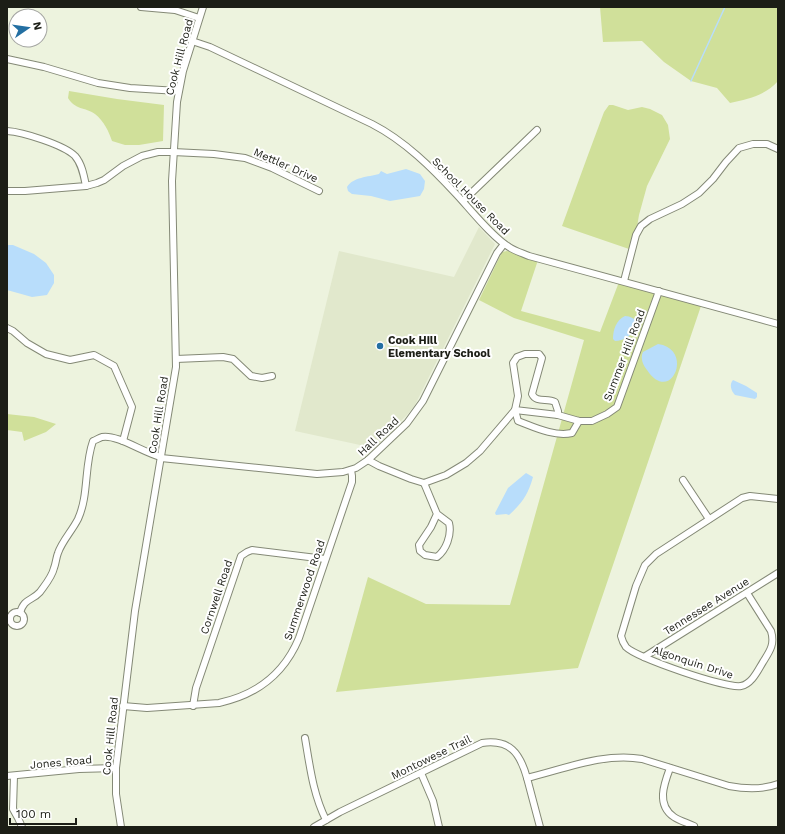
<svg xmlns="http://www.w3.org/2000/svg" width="785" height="834" font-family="'Work Sans',sans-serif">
  <rect width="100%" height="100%" fill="#edf3de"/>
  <!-- built -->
  <path fill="#e1e8cc" d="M479,227L495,244L415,405L407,415L374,448L295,431L339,251L454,277Z"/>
  <!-- green -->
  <g fill="#d0e09a">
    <path d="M600,7H778V81C766,95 748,99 730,103L717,88L691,81L664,62L642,41L603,42Z"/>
    <path d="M69,91L117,99L164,105L163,141L139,145H125L112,141C109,132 104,121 95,114C85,107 75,110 68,98Z"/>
    <path d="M609,105H613L628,110L642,107L650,109L662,115L668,125L670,139L647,186L639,215L637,227L629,249L562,226L588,155L604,112Z"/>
    <path d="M507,251L538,260L521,311L600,332L619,282L701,306L578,668L336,692L368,577L426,604L510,605L584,340L514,318L479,300L502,252Z"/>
    <path d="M7,414L34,417L56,424L46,432L24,441L22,432L7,430Z"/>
  </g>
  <!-- water -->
  <g fill="#b8ddfb">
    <path d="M406,169L420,174L425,181L424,189L420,196L390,201L371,196L352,194L348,191L347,187C353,177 368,177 379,174L381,171L387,174Z"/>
    <path d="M7,245H13L34,254L46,263L54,275V283L47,295L32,297L7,290Z"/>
    <path d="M625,316C648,318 632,341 615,341L613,339C613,330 616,320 625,316Z"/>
    <path d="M658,344C695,349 671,406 647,370C643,365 640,358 643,352Z"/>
    <path d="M733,380L746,386L757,393V397L755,399L735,395C731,391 729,384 733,380Z"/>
    <path d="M526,473L533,477C528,495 522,503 509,515L506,514L496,515L495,513L508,488Z"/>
  </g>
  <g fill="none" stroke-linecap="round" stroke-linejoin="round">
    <!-- stream -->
    <path stroke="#b8ddfb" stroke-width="1.5" d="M691,81L725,7"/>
    <!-- minor casing -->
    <g stroke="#848976" stroke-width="8">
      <g id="minor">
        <path d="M141,7L175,10L199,18"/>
        <path d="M192,41L210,47L372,124C405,141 432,168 457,195C471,210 492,237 509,247C515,251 522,253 529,256L778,324"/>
        <path d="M7,59L44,67L98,83L130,88L178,91"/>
        <path d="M7,131C23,132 64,145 75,156C82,164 84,176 86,186L25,191H7"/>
        <path d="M86,186L97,183L104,180L123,166L142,156L158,152H173L214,154L245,158L272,168L319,191"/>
        <path d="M463,201L537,130"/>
        <path d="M624,281L636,235L641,226L650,219L682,204L699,193L713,179L726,162L739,148L753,144H767L778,149"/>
        <path d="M7,328L13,331L27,343L46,354L70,360L94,355L114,366L132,407L123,441"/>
        <path d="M176,359L223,357L233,359L251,376L262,378L272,376"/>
        <path d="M558,415V411L555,402C547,398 536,403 532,394L542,358L539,354H525L517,357L513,363L518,396L515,410L518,421C534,427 554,437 572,433L579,421"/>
        <path d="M161,458L317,474L343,472L356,468L368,460L407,423L423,401L497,253L504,244"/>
        <path d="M368,460L379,466L411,479L424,483L446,475L466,463L480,451L515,410L558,415L579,421H592L607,414L617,407L659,291"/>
        <path d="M683,480L709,519"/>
        <path d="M424,483L437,514L449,523C452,535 446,550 437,557L425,555L420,551L419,545L431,527L437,514"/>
        <path d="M747,593L771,631C775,644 770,651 763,662C758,670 752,684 741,686C727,689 637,658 626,647C623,643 622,640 621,636L636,586L645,565L656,554L742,498L750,496L778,499"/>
        <circle cx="17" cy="619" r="7"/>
        <path d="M20,613C24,598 32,601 40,592C45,585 52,577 54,568C56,563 56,558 58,553C62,541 72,531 78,519C89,495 84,466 93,441C96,440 99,438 102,437C117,434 144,453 161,457"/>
        <path d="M644,657L778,573"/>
        <path d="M123,706L147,708L219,703C256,695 284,674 299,638L352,482V476L351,470"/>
        <path d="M193,706L196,688L241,556L247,552L252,550L325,559"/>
        <path d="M305,738C310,767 313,794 326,820"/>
        <path d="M670,768C664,784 656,805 674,817C680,821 688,823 694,826"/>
        <path d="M421,773L433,801L439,827"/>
        <path d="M7,776L79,769L116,768"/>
        <path d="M14,776L13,809L18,818L22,827"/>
        <path d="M527,778L540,827"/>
        <path d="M121,827L116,794V768L135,611L176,367L172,181L177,102L183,71L203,7"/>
        <path d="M314,827L340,812L482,743C510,739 520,753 527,778C564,769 605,752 642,759L729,786C745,789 762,790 778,784"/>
      </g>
    </g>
    <!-- minor -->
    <use href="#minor" stroke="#fff" stroke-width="6"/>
  </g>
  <!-- markers -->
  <circle fill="#236fa2" stroke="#fff" stroke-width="1.5" cx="380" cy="346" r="4"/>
  <g text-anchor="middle" stroke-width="4" stroke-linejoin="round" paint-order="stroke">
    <!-- street labels -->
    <g font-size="11" fill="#1c1e16" stroke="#fff">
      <text transform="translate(179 57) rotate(-75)" y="4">Cook Hill Road</text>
      <text transform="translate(286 165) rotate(24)" y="4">Mettler Drive</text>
      <text transform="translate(471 196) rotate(45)" y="4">School House Road</text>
      <text transform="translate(624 355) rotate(-69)" y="4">Summer Hill Road</text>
      <text transform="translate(158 415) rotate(-81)" y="4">Cook Hill Road</text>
      <text transform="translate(378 436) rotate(-43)" y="4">Hall Road</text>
      <text transform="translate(304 590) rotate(-71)" y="4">Summerwood Road</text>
      <text transform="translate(216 597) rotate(-71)" y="4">Cornwell Road</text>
      <text transform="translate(706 606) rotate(-32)" y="4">Tennessee Avenue</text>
      <text transform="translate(693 662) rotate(18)" y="4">Algonquin Drive</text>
      <text transform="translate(110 736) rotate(-84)" y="4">Cook Hill Road</text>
      <text transform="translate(431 757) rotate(-26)" y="4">Montowese Trail</text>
      <text transform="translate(61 762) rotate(-5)" y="4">Jones Road</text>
    </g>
    <!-- poi labels -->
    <g font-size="11" font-weight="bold" fill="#1c1e16" stroke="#fff" text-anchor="start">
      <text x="388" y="344">Cook Hill<tspan x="388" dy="13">Elementary School</tspan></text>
    </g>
  </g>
  <!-- border -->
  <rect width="785" height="834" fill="none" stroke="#1c1e16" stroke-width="16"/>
  <!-- north arrow -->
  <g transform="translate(28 28) rotate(77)"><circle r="19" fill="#ffffff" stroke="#a4a5a2"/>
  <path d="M0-3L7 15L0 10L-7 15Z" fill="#236fa2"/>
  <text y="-6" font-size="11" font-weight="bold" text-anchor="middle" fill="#1c1e16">N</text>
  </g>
  <!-- scale -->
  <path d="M10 818v6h66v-6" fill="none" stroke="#1c1e16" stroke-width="2"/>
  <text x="16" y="818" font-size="12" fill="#1c1e16" stroke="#ffffff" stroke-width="3" paint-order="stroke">100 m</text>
</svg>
